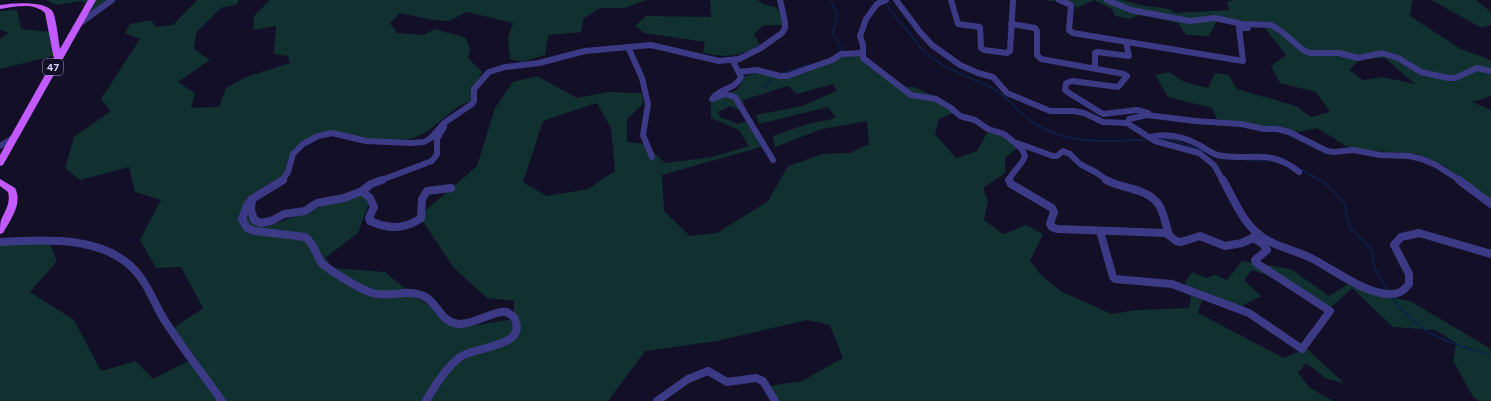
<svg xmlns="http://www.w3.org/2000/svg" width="1491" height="401" font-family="Figtree,sans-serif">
  <rect width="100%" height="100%" fill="#130f26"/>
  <!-- green -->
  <g fill="#12302f" fill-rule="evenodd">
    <path d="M46,0H112L89,16L83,1L56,5Z"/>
    <path d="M197,0H239L237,4L221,8L196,33L194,49L210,60L178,82L195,93L191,108L219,107L226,88L246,77L290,63L288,56L274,54L276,26L253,30L254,16L270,0H646L624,8H600L583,19L581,32L548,35L545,55L522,62L510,59L508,37L513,23L467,12L449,21L432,20L400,13L390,23L397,33L423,35L435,29L466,38L470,49L468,58L482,72L470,101L456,108L428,131L412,139L375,140L331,131L295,147L290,171L252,194L244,209L257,226H269L323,206L362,194L370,201L358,233L325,258L333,268L385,272L417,298L464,327L514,319V301L487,298L454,268L419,216L477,166L495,108L513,82L537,76L577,98L607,92L642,93L643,104L627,119V142L645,144L665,163L712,157L749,146L739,130L711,118V102L738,89L745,76L758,73L787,78L840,54H860L898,88L914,87L932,95L953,113L939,119L935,134L956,158L977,151L988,131L998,132L1017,148L1005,158V173L983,188L988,201L984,220L1003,234L1026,225L1043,234L1030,261L1042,276L1062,292L1112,314L1137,310L1189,308L1191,296L1185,282L1192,272L1206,278L1216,275L1227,280L1242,261L1291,269L1329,296L1350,283L1381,295L1410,301L1491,349V401H1479L1474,398L1453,361L1456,343L1435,330L1393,327L1352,288L1330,308L1284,281L1252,270L1244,280L1261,296L1236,309L1214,297L1202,300L1198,313L1284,358L1306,348L1344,383L1327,379L1306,363L1298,373L1310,388L1333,401H775L770,386L802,381L843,358L830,325L807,320L717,341L645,351L608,401H0V244H50L57,261L30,292L74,320L101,371L136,361L153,379L196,357L172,329L203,308L181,267L156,268L140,240L161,200L135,192L129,167L80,180L65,168L74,137L111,111L101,99L140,39L125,33L130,24L151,20L156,27L173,25ZM833,84L837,91L802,106L756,115L759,124L828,107L836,118L804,125L773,136L775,147L822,129L867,121L869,144L850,153L823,154L788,166L768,201L717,233L690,236L664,211L662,175L761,147L750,120L738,124L720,117L718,112L730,106L746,113L743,100L788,86L797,94ZM597,103L611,128L615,171L588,189L547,196L523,182L543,121Z"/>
    <path d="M709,0H757L763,4L776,7L787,25H764L754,34L760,45C737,57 729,58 703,53L705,42L644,33L635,26L646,16L711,17L710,1Z"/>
    <path d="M1046,0H1122L1140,5L1169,9L1175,13L1230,10L1227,2L1236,0H1414L1412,1L1410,16L1461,49L1491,60V96L1472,102L1491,110V201L1443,165L1418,154L1351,149L1317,128L1295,133L1217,119L1212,108L1168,97L1155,75L1169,72L1184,82L1208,88L1215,73L1229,75L1237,89L1296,106L1311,117L1330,112L1316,92L1280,83L1271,66L1286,55L1260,22L1217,21L1209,36L1186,35L1178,23L1139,15L1130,19L1115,16L1112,9L1094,0L1077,8L1067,3ZM1385,58L1415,84L1382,77L1363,80L1349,70L1360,59Z"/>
    <path d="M1431,0H1476L1491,12V25L1482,28Z"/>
    <path d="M17,10L21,29L51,32L57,55L0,69V39L9,33L0,30V11Z"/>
  </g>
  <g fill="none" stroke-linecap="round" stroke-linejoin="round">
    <!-- stream -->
    <g stroke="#0c2248" stroke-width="1.5">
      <path d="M831,0L837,16L833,33L841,48L840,53"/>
      <path d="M885,3C890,8 892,12 896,17C897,20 900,21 902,24C910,33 916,44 925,52C944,70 970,77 992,88C1007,96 1018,112 1032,122C1070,147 1107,140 1150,140"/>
      <path d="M780,74L809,65"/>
      <path d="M766,87L771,78L774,76"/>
      <path d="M1160,140L1169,139L1204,151"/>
      <path d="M1247,160L1269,161"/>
      <path d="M1300,169L1325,183L1344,203L1349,227L1371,249L1375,269L1388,291"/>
      <path d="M1391,296C1420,336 1446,342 1491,355"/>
    </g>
    <!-- minor-far1 -->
    <g stroke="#3d3a85" stroke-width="6">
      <path d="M886,0L877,4L866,19L860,36L863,45V58L911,95L936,99L951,108L960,116L975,120L988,129L1004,134L1022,149L1025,156C1022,166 1011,172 1009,181"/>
      <path d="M896,0L920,32L932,45L960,65L978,73L993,77L1007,93L1050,111H1074L1084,113L1103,122L1127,123L1155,141L1199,153L1214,165L1223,181"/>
      <path d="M951,0L958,24L980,27L981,48L984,50L1007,53L1010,51L1013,0"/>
      <path d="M1059,0L1071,5L1069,30L1073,33L1243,61L1239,28H1248"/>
      <path d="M1107,0L1131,10L1190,21L1215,18L1242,24L1271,25L1281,31L1303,50L1310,53H1339L1358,58L1382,53L1398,58L1421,72L1448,78H1455L1477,68L1491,71"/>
      <path d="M79,24L112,0"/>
      <path d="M1011,24L1035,28L1037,31V55L1041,59L1124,74L1127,76L1118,87L1072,81L1066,83L1065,90L1069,93L1103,114L1137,110L1148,113L1147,115"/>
      <path d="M628,47L642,78L648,104L643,135L652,157"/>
      <path d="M733,61L741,77C735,90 719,88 712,99L725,94L735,97L773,160"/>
      <path d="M1095,68V53L1097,52L1129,56L1126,42"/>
      <path d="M739,72L757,70L780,76H787L832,60L841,54L862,53"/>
      <path d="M1127,123L1129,119L1147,115L1195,121L1241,124L1264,129H1277L1289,132L1327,151L1334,152L1353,150L1380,155L1409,156L1422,159L1436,165L1461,181"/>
      <path d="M1150,137C1167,133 1185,137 1201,146C1206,149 1211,153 1217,155C1248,162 1270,147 1299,172"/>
      <path d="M1017,143L1053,156H1057L1063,151L1070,154L1080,164L1097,173L1108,181"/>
      <path d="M0,146L13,138"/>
      <path d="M282,181L288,172L293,154L303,144L318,136L332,133L366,141L411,143L424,142L431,138L444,123L472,104L474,101V89L489,72L505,67L539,63L585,51L651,45L719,61L739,59L761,48L782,33L785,28V22L780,0"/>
      <path d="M379,181L432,161L437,154V139L444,127"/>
    </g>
    <!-- minor -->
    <g stroke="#3d3a85" stroke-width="8">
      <path d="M283,180L252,199L247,205L242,219L247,228L255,231L305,237C314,243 315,253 321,262C328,270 363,291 373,293C389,298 406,289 421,295C429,297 434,305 439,311C457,337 477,317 501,312H507L514,317C530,348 474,346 460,357C446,368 435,385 426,401"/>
      <path d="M1009,180L1011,184L1052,208L1054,212L1050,224L1052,227L1057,229L1166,233L1176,241L1181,242L1200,236L1225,246L1242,243L1253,238L1256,233"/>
      <path d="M1106,180C1122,189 1148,188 1159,205C1164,213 1166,226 1169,235"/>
      <path d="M1223,180C1232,196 1242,220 1256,232C1271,246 1292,249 1311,258C1333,269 1366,295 1391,294C1400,294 1404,290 1409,284V274L1394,245L1401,237L1419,233L1491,254"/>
      <path d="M1459,180L1491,204"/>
      <path d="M362,191L371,184L382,180"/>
      <path d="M252,199L251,210L254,220L261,223L271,221L284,214L305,211L317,203L344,198L362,191L370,198L374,207L369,218L370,221C388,229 404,230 421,218L422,199L427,191L451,188"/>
      <path d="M1100,231L1113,277L1115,279L1172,284L1249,313L1302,349L1330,311L1256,263L1255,260L1267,250L1262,243L1253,238"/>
      <path d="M0,242C44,239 107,235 138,274C150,288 155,306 165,321C183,349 203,374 222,401"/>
      <path d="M657,401L688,379L708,371L727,382L756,378L763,381L775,401"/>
    </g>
    <!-- major -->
    <g fill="#c25bff" fill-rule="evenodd">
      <path d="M88,0H96L3,165L0,166V155L54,59L45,13C33,2 15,7 0,9V5C12,3 46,0 53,12C57,23 58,38 60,49Z"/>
      <path d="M0,179L15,188C23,203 11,219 3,233L0,234C0,229 0,224 1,220C5,211 11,203 8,192L0,186Z"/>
    </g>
  </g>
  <g text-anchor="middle" stroke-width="3" stroke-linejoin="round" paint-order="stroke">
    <!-- shield labels -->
    <rect fill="#130f26" stroke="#9e99be" stroke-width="1" x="43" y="59" width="20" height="16" rx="3"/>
    <g font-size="10" font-weight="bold" fill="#d9d4ff">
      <text x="53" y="71">47</text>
    </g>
  </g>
</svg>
